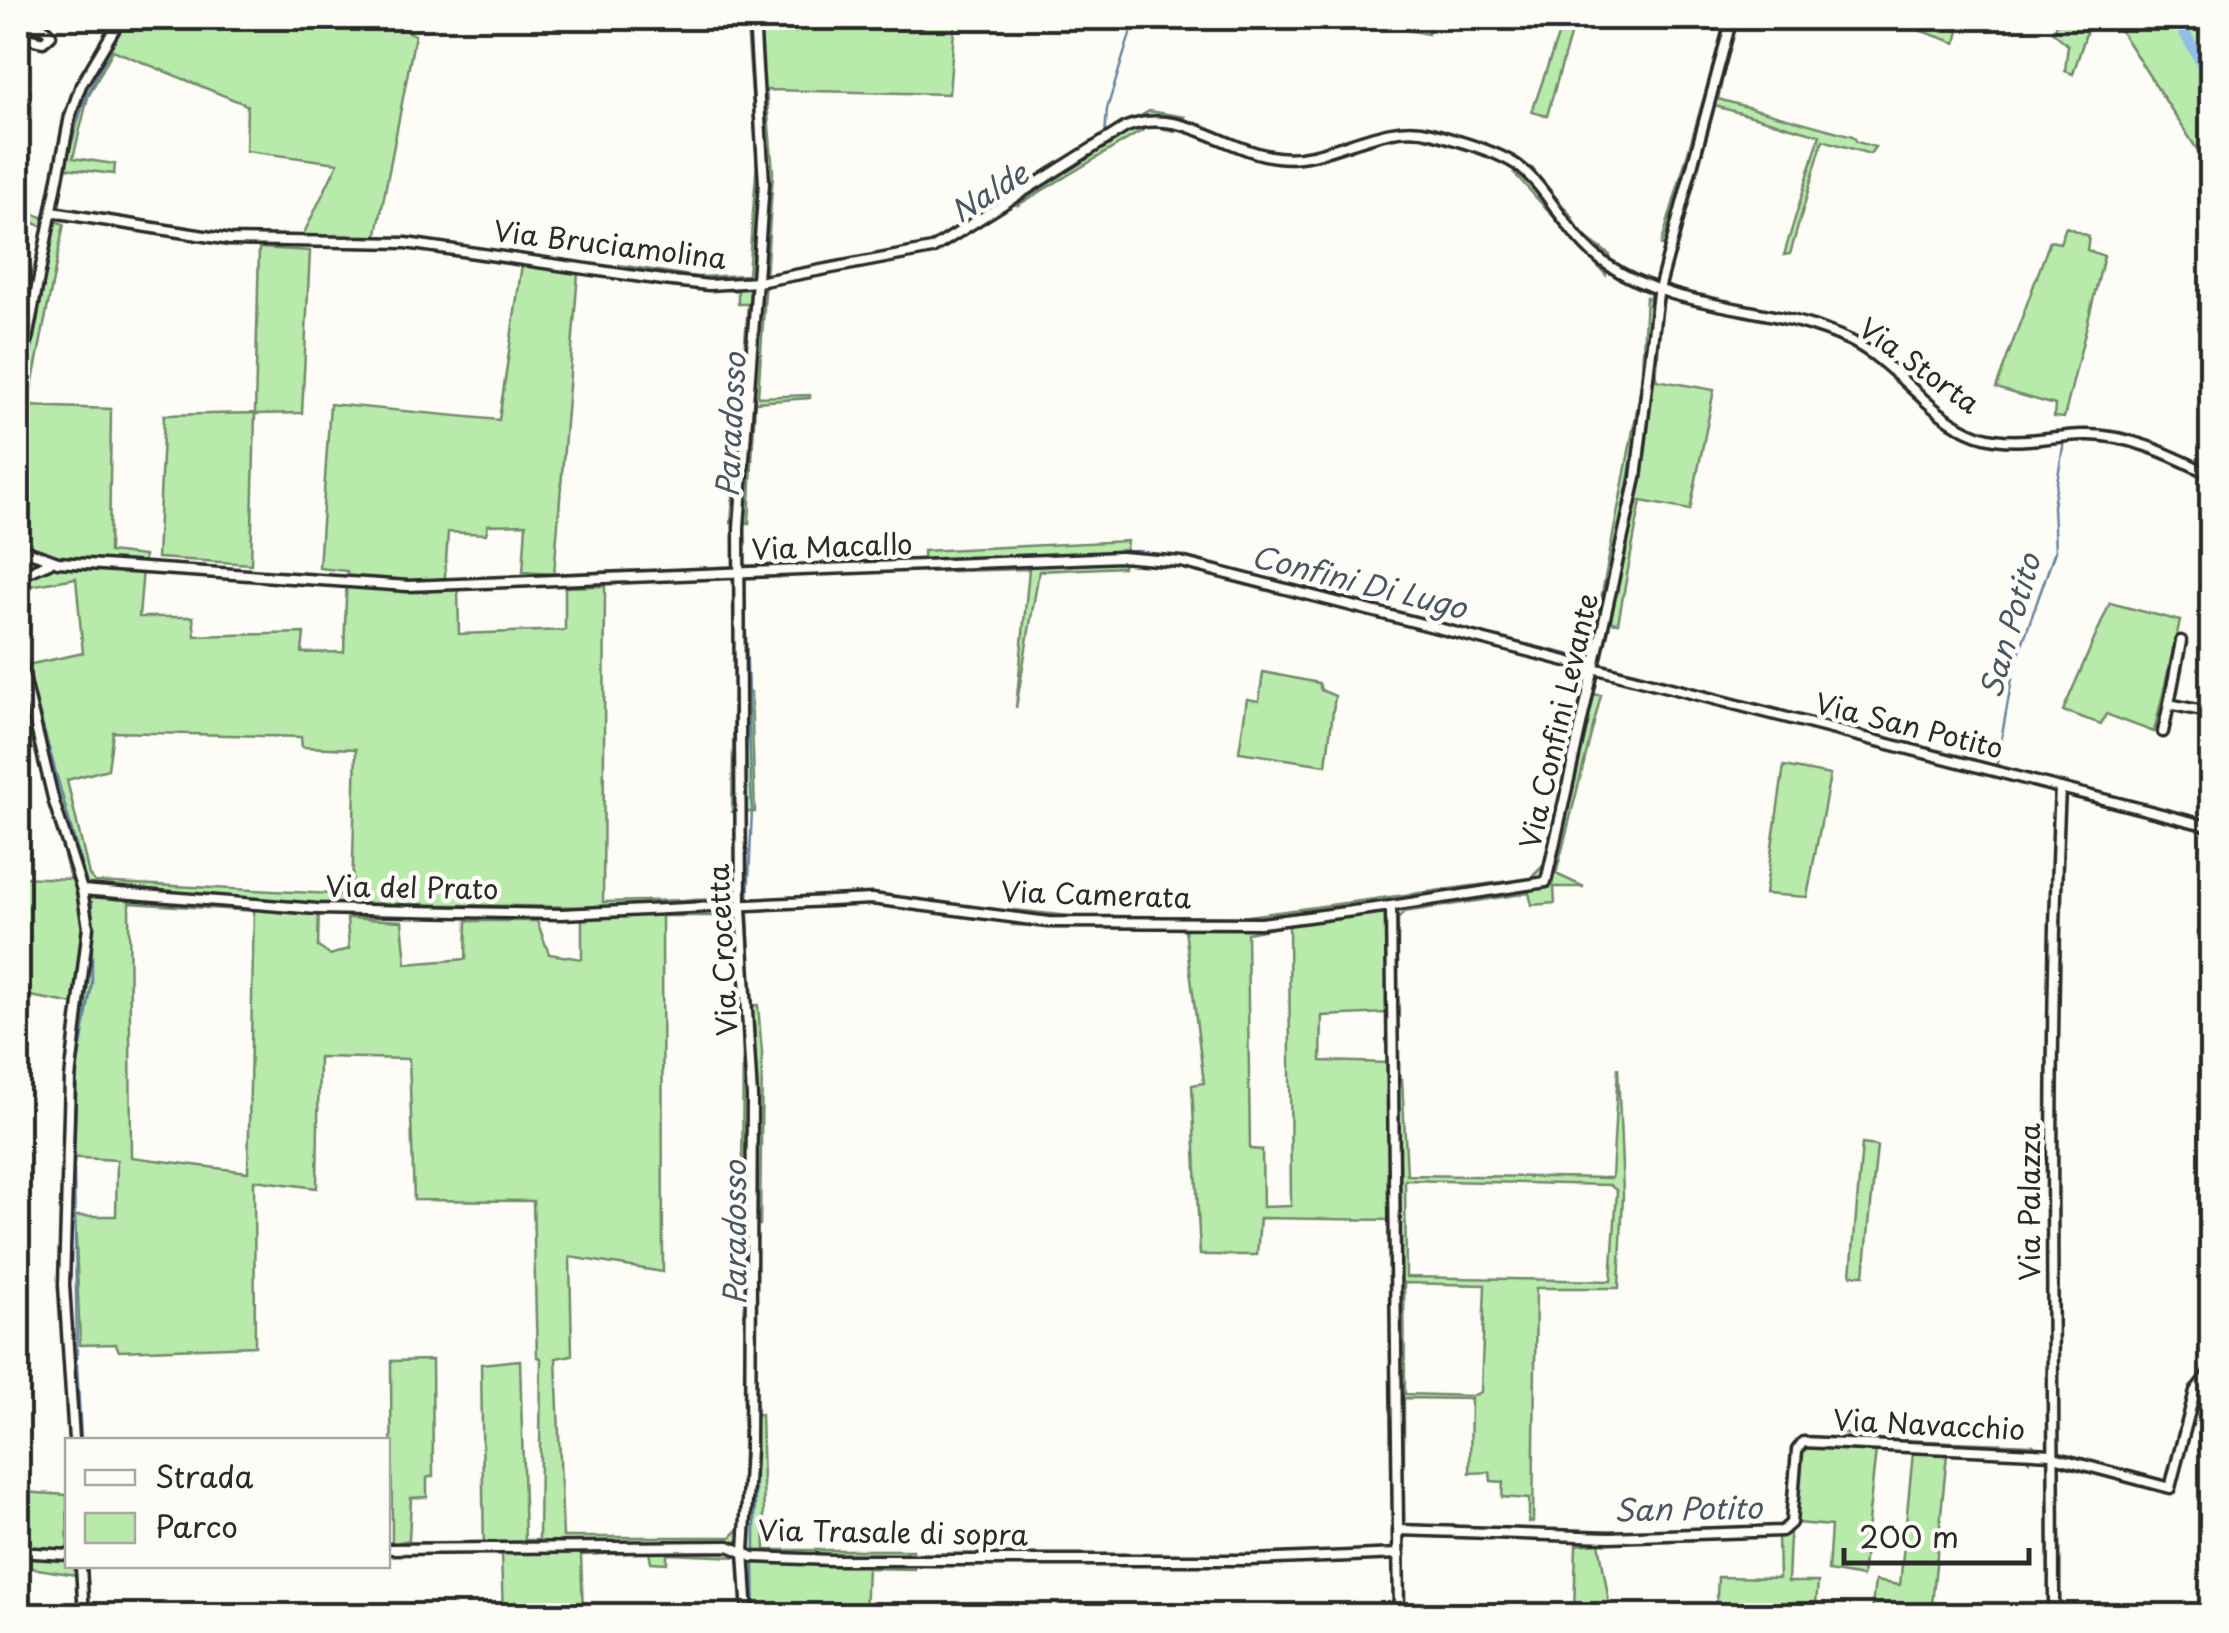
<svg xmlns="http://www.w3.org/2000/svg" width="2229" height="1633" font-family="'Playpen Sans',sans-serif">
  <rect width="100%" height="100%" fill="#fdfcf7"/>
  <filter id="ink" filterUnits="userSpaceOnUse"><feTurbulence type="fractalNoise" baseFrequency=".01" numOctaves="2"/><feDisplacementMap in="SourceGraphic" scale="20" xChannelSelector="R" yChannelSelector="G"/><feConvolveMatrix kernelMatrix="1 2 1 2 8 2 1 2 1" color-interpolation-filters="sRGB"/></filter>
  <g filter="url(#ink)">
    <!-- green -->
    <g fill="#b8eaab" stroke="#728a6b" stroke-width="2.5" fill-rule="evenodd">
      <path d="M128,18H400L399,28L415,35L376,239L303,235L338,163L246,151L247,105L113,50L88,97L73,158L115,164L114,174L65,168L87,88Z"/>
      <path d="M796,18H955L949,94L766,90L773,172L758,397L810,395V398L755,402L749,523H731L748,304H738V291L616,278L619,265L697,277L748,275L757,161L747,26L796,32Z"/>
      <path d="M1346,18H1432L1428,34Z"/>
      <path d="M1564,18H1575L1547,116L1532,112Z"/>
      <path d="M1727,18H1736L1718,99L1853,136L1857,142L1875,147L1870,154L1823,140L1790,254L1784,255L1820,135L1715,106L1675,255L1661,245Z"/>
      <path d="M1910,18L1948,28L1952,18H1962L1956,43L1913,28L1915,22Z"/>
      <path d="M2060,18H2091L2073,74L2065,71L2068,45L2053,32Z"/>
      <path d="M2112,18H2211V171Z"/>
      <path d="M1149,111L1185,117L1175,132L1155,126L1145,129L1018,205L1021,186Z"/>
      <path d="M1532,168L1573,218L1572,227L1610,255L1606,275L1514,173Z"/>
      <path d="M18,209L64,224L28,406L111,409L109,552L144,556L139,617H193L195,636L304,633L302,653L344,652L347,571L319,568L330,404L499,420L522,264L578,273L554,574L523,572L526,524L488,525L486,534L448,532L444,590H458L459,634L565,630V587L605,586L603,902L730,899L736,916H662L663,1272L570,1257L572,1355L556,1358L563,1537H731L741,1527L744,1415L761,1414L765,1550H913L914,1569L867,1568L865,1615H744L740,1557L667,1554V1563L651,1562L649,1552L581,1555L583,1615H503L501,1554L484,1553L481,1364L520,1360L525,1540H539L541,1358L537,1357L533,1201L414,1200L409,1059L319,1057L317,1188L254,1180L255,1346L119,1351L116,1344L80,1345L75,1216H116L117,1160L64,1157L74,1004L25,995L18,1029V877L70,879L38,750L18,747V645L27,665L83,653L76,578L18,588V355L43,227L18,215ZM113,732L301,737L302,747L356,749L352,895L95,882L89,875L67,780L108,769ZM129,903L254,911L248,1172L131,1157ZM319,903L582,907V959L549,954L537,921H467L466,959L406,964L402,921L347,918L349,949L330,955L318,947Z"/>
      <path d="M2066,227L2089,236L2087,250L2104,256L2064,418L2054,417L2055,405L1996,388L2050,241L2060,243Z"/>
      <path d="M259,248L310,251L302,413L255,414L251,564L157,558L164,415L255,413Z"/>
      <path d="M1646,297L1662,303L1656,380L1714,390L1690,510L1641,501L1618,623L1597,620L1641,388Z"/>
      <path d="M1127,541L1123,567L1039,571L1016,708L1029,569L924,572L923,551Z"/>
      <path d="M2110,603L2180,621L2154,732L2106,714L2101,724L2063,711Z"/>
      <path d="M1263,672L1319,683L1321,690L1335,696L1326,765L1239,752L1247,699L1259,701Z"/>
      <path d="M751,692L755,812H732L734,693Z"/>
      <path d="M1582,694L1601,695L1556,874L1584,887H1554L1555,903L1532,905L1529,893L1404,912L1398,919V1026L1389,1025L1387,1013L1322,1016L1321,1061L1389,1063V1079H1402L1407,1175L1612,1178L1618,1067L1623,1194L1619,1288H1536L1533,1522H1529V1499L1502,1497L1503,1482L1491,1481L1490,1472L1470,1473L1471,1399L1404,1398V1461H1394L1392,1220L1260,1218L1257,1255H1200L1192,1085L1204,1083L1185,929L1012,925L1014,910L1078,917H1241L1531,878L1544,865ZM1289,925L1291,1206L1263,1207L1262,1150L1250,1149L1247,933ZM1405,1180L1610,1185L1617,1191L1611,1281L1406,1277ZM1404,1283L1485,1285L1481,1392L1472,1396L1405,1394Z"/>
      <path d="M1784,766L1830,775L1807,897L1765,894Z"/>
      <path d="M758,1005L762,1053L760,1225L742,1226L743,1007Z"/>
      <path d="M1862,1144L1877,1146L1864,1275H1851Z"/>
      <path d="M432,1360L433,1476L427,1478V1497L411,1498L409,1540L392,1544L391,1361Z"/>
      <path d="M1839,1432L1871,1439L2033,1445L2029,1461L2023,1456L1947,1454L1931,1615H1871L1875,1581L1900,1585L1913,1452L1876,1450L1862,1577L1828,1571L1831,1526L1797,1523L1800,1453L1808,1447L1836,1448Z"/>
      <path d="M18,1455L25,1456L22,1492L67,1495L68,1566H75L76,1575L18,1566Z"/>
      <path d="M1790,1534L1788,1582H1818L1815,1615H1716L1718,1577L1779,1578L1778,1536Z"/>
      <path d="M1599,1543L1611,1614L1619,1615H1574L1576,1545Z"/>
    </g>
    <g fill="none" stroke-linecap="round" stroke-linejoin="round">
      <!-- stream -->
      <g stroke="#67839e" stroke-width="2.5">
        <path d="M758,18L767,171"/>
        <path d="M1105,137L1107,109L1135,18"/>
        <path d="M64,166C77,109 99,68 128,18"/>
        <path d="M990,217L1106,145"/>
        <path d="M761,276L762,264"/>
        <path d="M1647,358L1650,294"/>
        <path d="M18,422L56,220"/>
        <path d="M750,432L761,285"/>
        <path d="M744,566L1139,551L1219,568"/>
        <path d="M744,566L745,490"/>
        <path d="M1612,570L1639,420"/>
        <path d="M744,579L752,809L748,902"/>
        <path d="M1387,611L1593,660"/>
        <path d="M24,658L87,885"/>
        <path d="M1997,763L2014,667L2055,551L2053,506L2064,441"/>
        <path d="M748,914L756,1112"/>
        <path d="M74,1165L77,1070L92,983V902"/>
        <path d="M74,1170L77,1358"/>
        <path d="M77,1364L81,1440"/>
        <path d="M1934,1445L2047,1449"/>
        <path d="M1791,1472L1793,1446L1801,1440"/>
        <path d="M755,1552V1295"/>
        <path d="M754,1563L755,1616"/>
        <path d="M87,1567L90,1616"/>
        <path d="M1404,1616V1525L1615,1532L1727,1529"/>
      </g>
      <!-- river -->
      <path stroke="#8fbeea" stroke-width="11" d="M2176,18L2212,81"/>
      <!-- minor casing -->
      <g stroke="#2b2b2b" stroke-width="15">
        <g id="minor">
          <path d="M18,22L43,27L51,35L43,42L18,36"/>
          <path d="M18,87L24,92L22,102L18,101"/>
          <path d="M52,212L230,240L406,243L663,280L709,285L758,282L932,249L1126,127C1182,106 1224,151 1277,157C1329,164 1379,119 1432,133C1458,141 1494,150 1517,165C1551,190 1567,238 1608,265C1680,313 1773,303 1851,341C1899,365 1928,417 1978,435C2013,447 2047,436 2083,435C2127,433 2173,456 2212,475"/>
          <path d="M18,386L70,116L81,85L121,18"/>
          <path d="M18,548L58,562L408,586L1121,557L1181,562L2212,827"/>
          <path d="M18,558V573"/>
          <path d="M18,576L49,563"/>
          <path d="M2181,641L2169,704L2212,713"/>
          <path d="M18,652L54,802L82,890L88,927L70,1079L64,1285L74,1440"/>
          <path d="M2163,732L2169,704"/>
          <path d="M82,890L317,909L562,914L872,899L1048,922L1262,923L1391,906"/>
          <path d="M2204,933L2212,934"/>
          <path d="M2054,1457L2170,1488L2195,1391L2212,1369"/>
          <path d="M1399,1530L1609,1537L1782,1531L1791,1523L1797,1450L1803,1442L2053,1454"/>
          <path d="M388,1549L729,1546L753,1557L831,1560H1250L1399,1554"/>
          <path d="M18,1552L68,1555"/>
          <path d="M81,1566L84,1616"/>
          <path d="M748,1616L744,1551L750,1449L752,1097L741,909L739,527L764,183L754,18"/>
          <path d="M1399,1616L1391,906L1546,882L1636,478L1658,293L1732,18"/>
          <path d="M2054,1616C2054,1340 2047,1064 2060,788"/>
        </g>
      </g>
      <!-- minor -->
      <use href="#minor" stroke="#fdfcf7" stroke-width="8"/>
    </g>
  </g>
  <g text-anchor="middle" stroke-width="9" stroke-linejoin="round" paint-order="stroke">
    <!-- street labels -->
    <g font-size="28" fill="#2b2b2b" stroke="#fdfcf7">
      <text transform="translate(610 245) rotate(7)" y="10">Via Bruciamolina</text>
      <text transform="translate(1919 366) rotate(36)" y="10">Via Storta</text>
      <text transform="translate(832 547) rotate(-2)" y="10">Via Macallo</text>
      <text transform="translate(1559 721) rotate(-77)" y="10">Via Confini Levante</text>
      <text transform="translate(1909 726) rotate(14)" y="10">Via San Potito</text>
      <text transform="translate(412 888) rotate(1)" y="10">Via del Prato</text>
      <text transform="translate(1096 895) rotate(2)" y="10">Via Camerata</text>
      <text transform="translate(723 950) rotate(-93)" y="10">Via Crocetta</text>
      <text transform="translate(2030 1202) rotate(-90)" y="10">Via Palazza</text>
      <text transform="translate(1929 1425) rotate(3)" y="10">Via Navacchio</text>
      <text transform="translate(893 1533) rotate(1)" y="10">Via Trasale di sopra</text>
    </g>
    <!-- water labels -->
    <g font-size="30" font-style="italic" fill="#495764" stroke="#fdfcf7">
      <text transform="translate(990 193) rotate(-32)" y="10">Nalde</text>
      <text transform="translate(732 425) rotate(-87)" y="10">Paradosso</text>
      <text transform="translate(1359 583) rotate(14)" y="10">Confini Di Lugo</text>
      <text transform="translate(2011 626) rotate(-74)" y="10">San Potito</text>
      <text transform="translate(736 1233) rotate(-90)" y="10">Paradosso</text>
      <text transform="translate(1688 1510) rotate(-1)" y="10">San Potito</text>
    </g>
  </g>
  <!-- margin -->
  <rect width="2229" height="1633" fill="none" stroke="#fdfcf7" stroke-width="60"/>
  <rect x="30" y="30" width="2169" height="1573" fill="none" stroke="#2b2b2b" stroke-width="4" filter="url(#ink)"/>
  <!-- legend -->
  <rect x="65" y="1438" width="325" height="130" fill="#fdfcf7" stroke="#a9a8a5" stroke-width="2.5"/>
  <rect x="85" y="1470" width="50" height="15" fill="#fdfcf7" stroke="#a9a8a5" stroke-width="2.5"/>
  <text x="155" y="1488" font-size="30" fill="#2b2b2b">Strada</text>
  <rect x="85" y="1513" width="50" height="30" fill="#b8eaab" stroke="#a9a8a5" stroke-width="2.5"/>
  <text x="155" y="1538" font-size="30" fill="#2b2b2b">Parco</text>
  <!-- scale -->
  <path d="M1844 1548v15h185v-15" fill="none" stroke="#2b2b2b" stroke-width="5"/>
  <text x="1859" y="1548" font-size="30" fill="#2b2b2b" stroke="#fdfcf7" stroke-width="8" paint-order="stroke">200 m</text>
</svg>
